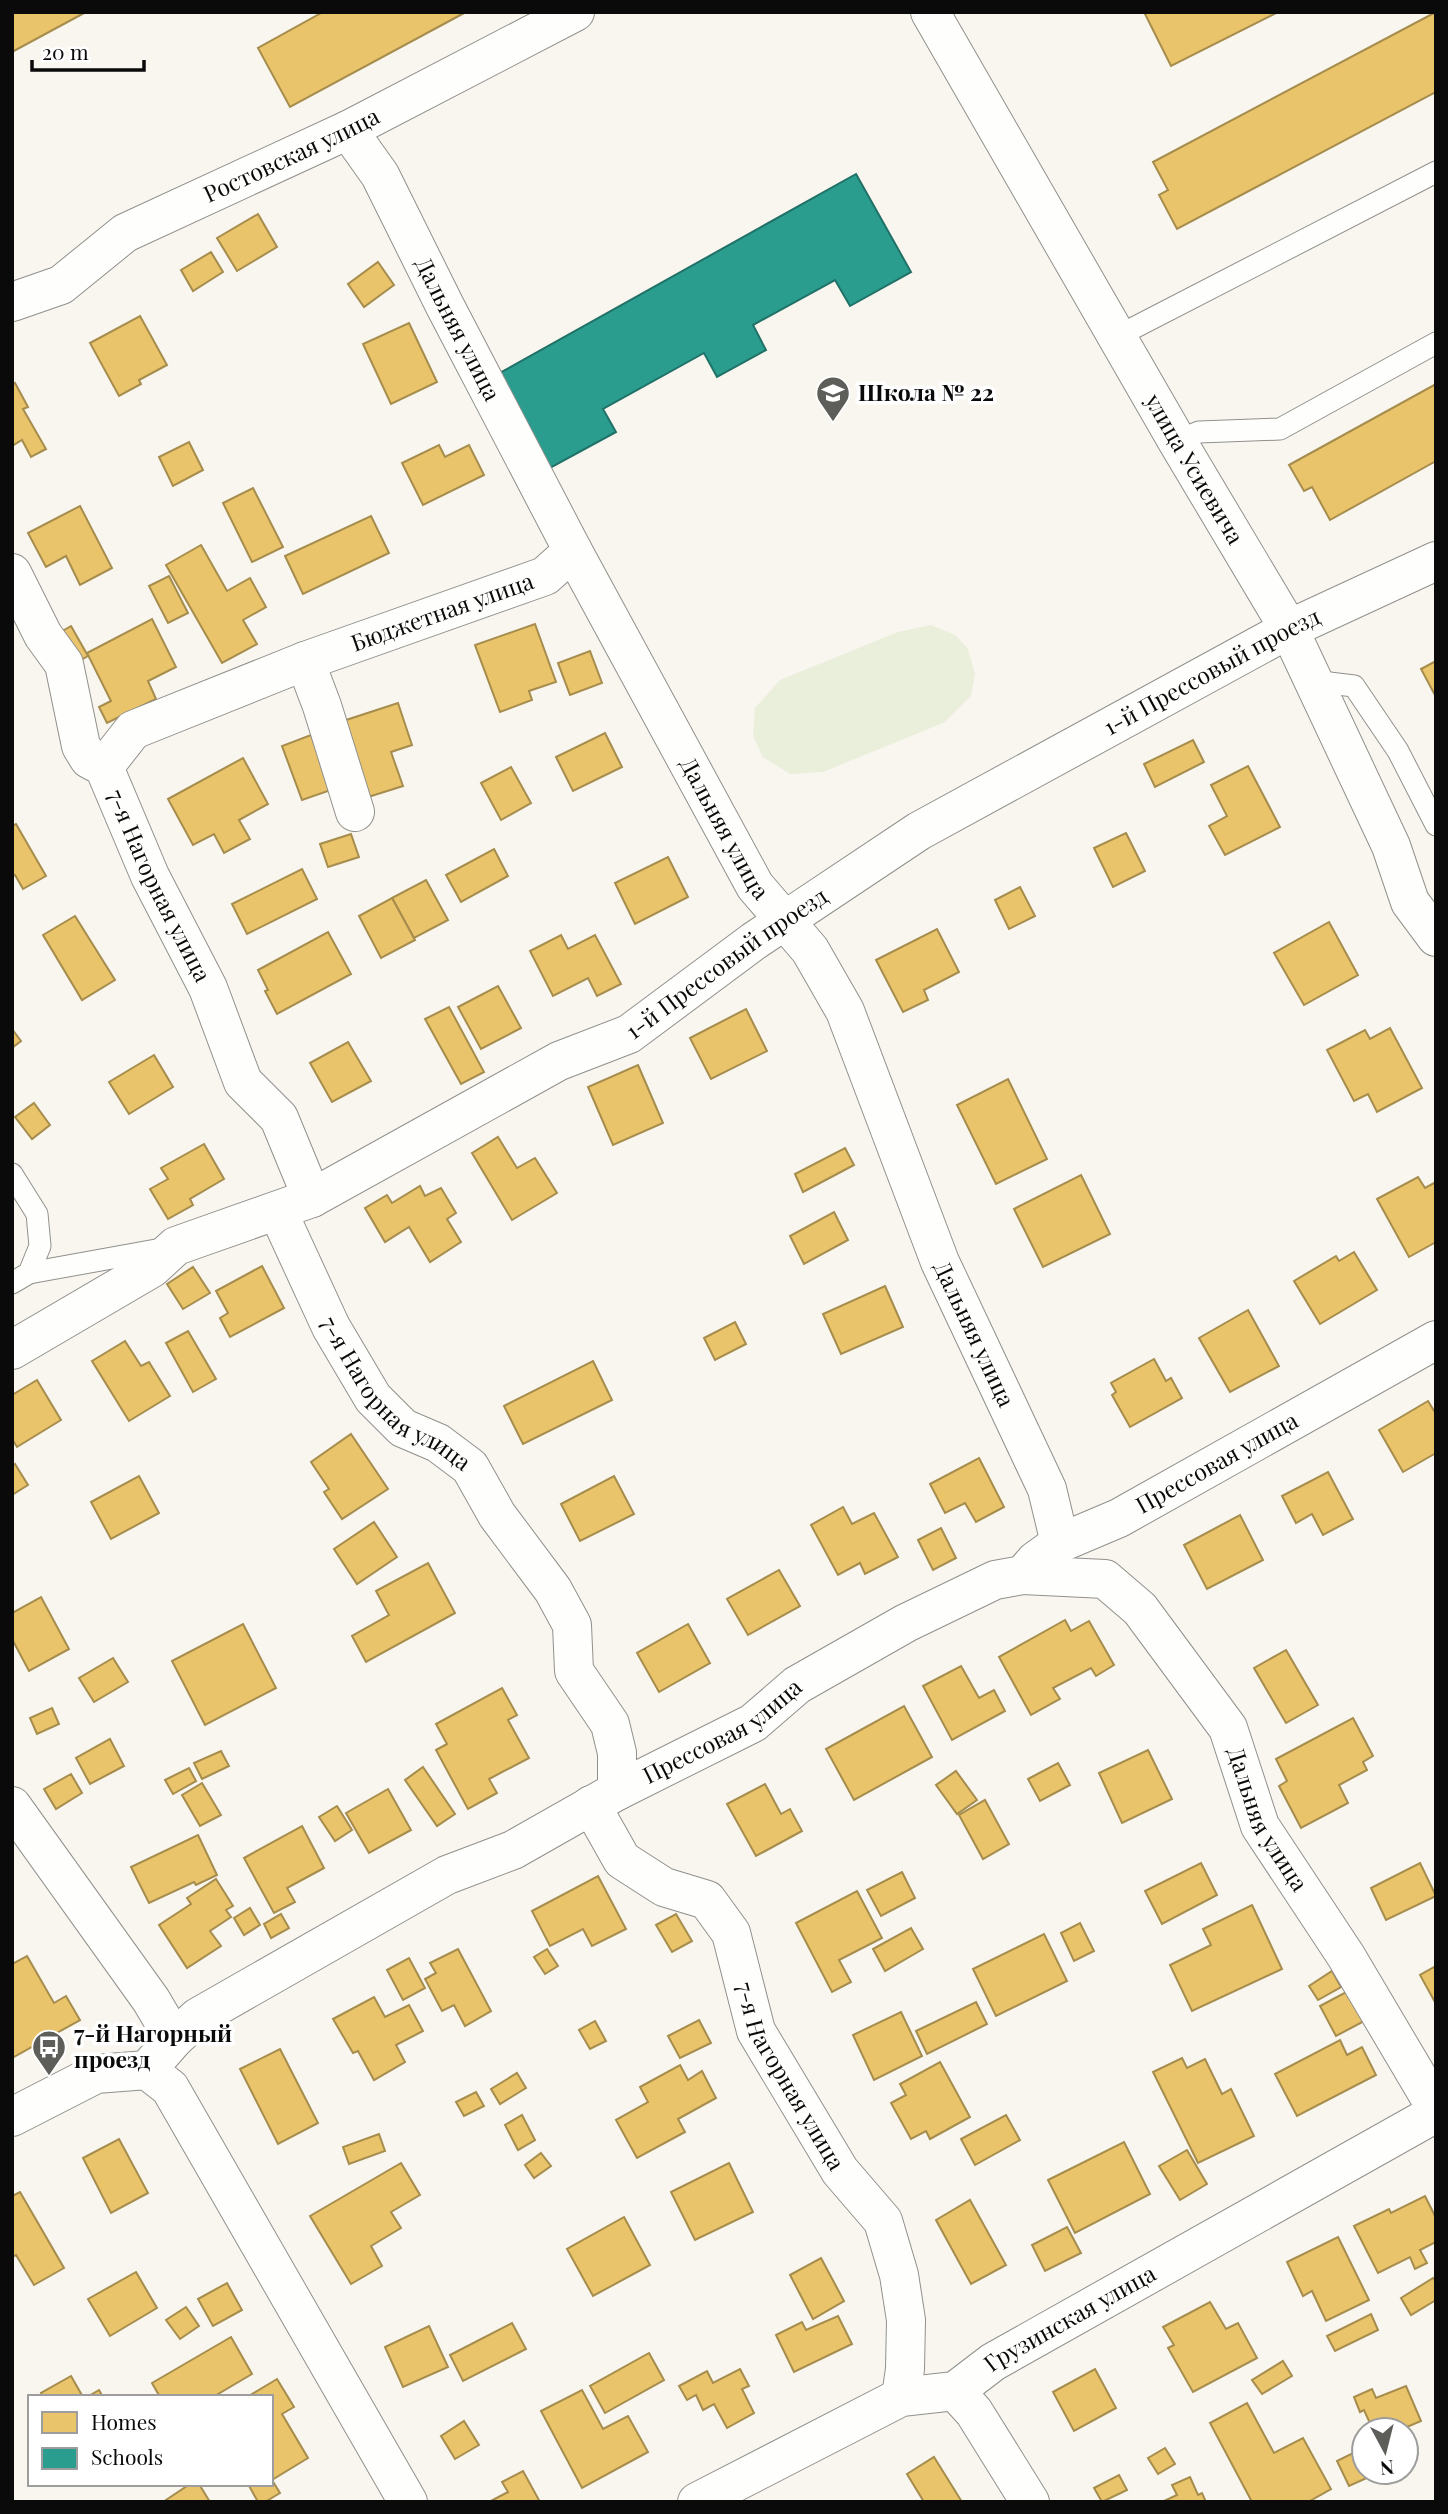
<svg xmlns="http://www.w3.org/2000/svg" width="1448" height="2514" font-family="'Playfair Display',serif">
  <rect width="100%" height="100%" fill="#f8f6ee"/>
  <!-- pitch -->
  <path fill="#e9efda" d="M931,625L955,635L968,649L975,674L971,696L945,722L823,772L790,774L763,757L753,736L755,708L780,680L898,632Z"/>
  <!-- homes -->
  <g fill="#e9c46a" stroke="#a68c4d" stroke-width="2">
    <path d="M12,12H86L12,52Z"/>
    <path d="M323,12H466L290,107L258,48Z"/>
    <path d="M1144,12H1278L1171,66Z"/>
    <path d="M1436,12V92L1177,229L1159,195L1168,190L1153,162Z"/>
    <path d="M258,214L277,247L237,271L217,238Z"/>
    <path d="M211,252L223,272L193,291L181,270Z"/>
    <path d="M378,262L394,285L364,307L348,284Z"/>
    <path d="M140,316L167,365L139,380L141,384L119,396L90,343Z"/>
    <path d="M409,323L437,382L391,404L363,344Z"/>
    <path d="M15,383L28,407L23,409L46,449L31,457L22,440L12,446V385Z"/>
    <path d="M1436,384V461L1330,520L1312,487L1304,491L1289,465Z"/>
    <path d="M189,442L203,470L173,486L159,457Z"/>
    <path d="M439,445L445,457L469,445L484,475L423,505L402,463Z"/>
    <path d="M253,488L283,547L252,562L223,503Z"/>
    <path d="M80,506L112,568L80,585L66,556L46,567L28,533Z"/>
    <path d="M371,516L389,553L303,594L285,556Z"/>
    <path d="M201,545L227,591L250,578L266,607L243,620L257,644L222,663L166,565Z"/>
    <path d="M169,576L188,613L168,623L149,586Z"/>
    <path d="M152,619L176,667L148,681L156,699L107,723L99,707L111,701L87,653Z"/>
    <path d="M535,624L556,682L529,691L532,700L500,712L475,645Z"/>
    <path d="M71,626L88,656L76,663L59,633Z"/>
    <path d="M590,651L602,683L570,695L558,663Z"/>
    <path d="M1436,661V697L1421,669Z"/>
    <path d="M398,703L412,745L391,752L403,786L365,798L340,722Z"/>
    <path d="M605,733L622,767L573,791L556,757Z"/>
    <path d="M311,735L331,790L302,800L282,746Z"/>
    <path d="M1193,740L1204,762L1155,787L1144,764Z"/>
    <path d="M243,758L268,804L239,820L250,839L224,853L214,834L193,845L168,799Z"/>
    <path d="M1248,766L1280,827L1225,855L1209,826L1227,816L1211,785Z"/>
    <path d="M511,767L531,803L501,820L481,783Z"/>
    <path d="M16,824L46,876L23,889L15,875L12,876V826Z"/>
    <path d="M1126,833L1145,871L1113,887L1094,848Z"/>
    <path d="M351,834L359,857L328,867L320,844Z"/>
    <path d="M494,849L508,876L461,902L446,875Z"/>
    <path d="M668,857L688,897L635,924L615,883Z"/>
    <path d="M302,869L317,899L247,934L232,904Z"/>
    <path d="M426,880L448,920L414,938L392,898Z"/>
    <path d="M1020,887L1035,916L1009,929L995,900Z"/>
    <path d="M392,898L415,940L381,958L359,916Z"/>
    <path d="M75,916L115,980L82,1000L43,935Z"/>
    <path d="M1329,922L1358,975L1304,1005L1274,953Z"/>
    <path d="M937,929L959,972L924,990L928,1000L903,1012L876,960Z"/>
    <path d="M328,932L351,974L277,1014L265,991L268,990L258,970Z"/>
    <path d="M561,935L568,949L595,935L621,984L597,996L588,978L553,996L530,951Z"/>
    <path d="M498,986L521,1028L481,1049L458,1007Z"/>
    <path d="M449,1007L484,1072L461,1084L425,1019Z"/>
    <path d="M746,1009L767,1051L711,1079L690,1038Z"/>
    <path d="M1390,1028L1422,1088L1377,1112L1368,1094L1354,1101L1327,1050L1365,1030L1370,1039Z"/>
    <path d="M12,1029L21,1041L12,1048Z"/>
    <path d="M348,1042L371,1081L332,1102L310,1063Z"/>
    <path d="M154,1055L173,1087L129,1114L109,1082Z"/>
    <path d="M638,1065L663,1123L613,1145L588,1087Z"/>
    <path d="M1008,1079L1047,1159L996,1184L957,1105Z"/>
    <path d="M34,1103L50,1125L32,1139L15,1117Z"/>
    <path d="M498,1137L517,1168L535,1158L557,1193L512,1220L472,1153Z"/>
    <path d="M204,1144L224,1179L190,1199L193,1205L168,1219L150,1189L168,1179L161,1168Z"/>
    <path d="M845,1148L854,1165L803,1192L795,1174Z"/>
    <path d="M1081,1175L1110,1234L1043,1267L1014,1209Z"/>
    <path d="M1418,1177L1425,1188L1436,1182V1242L1409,1257L1377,1199Z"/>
    <path d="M420,1186L425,1196L441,1188L456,1213L447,1219L461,1242L430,1262L409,1227L385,1242L365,1208L387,1195L392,1203Z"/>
    <path d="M834,1212L848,1240L804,1264L790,1236Z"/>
    <path d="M1354,1252L1377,1290L1320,1324L1294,1281L1336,1256L1339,1261Z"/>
    <path d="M262,1266L284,1308L230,1337L220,1318L228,1313L216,1291Z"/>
    <path d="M193,1267L210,1293L183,1309L167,1284Z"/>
    <path d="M885,1286L903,1327L841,1354L823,1314Z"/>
    <path d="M1248,1310L1279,1366L1230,1392L1199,1338Z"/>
    <path d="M735,1322L746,1344L715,1360L704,1338Z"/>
    <path d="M188,1331L216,1379L193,1392L166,1343Z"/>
    <path d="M125,1341L141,1366L149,1362L170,1396L129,1421L92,1361Z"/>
    <path d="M1154,1359L1166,1381L1171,1378L1182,1398L1130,1427L1112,1395L1116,1392L1111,1383Z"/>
    <path d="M593,1361L612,1400L523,1444L504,1406Z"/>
    <path d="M37,1380L61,1420L17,1447L12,1439V1395Z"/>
    <path d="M1428,1401L1436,1414V1453L1403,1472L1379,1430Z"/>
    <path d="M351,1434L388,1489L342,1519L324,1492L329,1489L311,1462Z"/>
    <path d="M979,1458L1004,1507L976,1522L965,1503L945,1513L930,1484Z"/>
    <path d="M15,1464L28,1485L12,1495V1466Z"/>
    <path d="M1328,1472L1353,1519L1323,1535L1312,1514L1296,1523L1282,1496Z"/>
    <path d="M139,1476L159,1513L111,1539L91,1502Z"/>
    <path d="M614,1476L634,1514L580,1541L561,1504Z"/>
    <path d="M843,1507L852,1524L874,1513L898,1557L865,1574L860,1563L838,1575L811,1525Z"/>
    <path d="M1240,1515L1263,1560L1207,1589L1184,1545Z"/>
    <path d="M374,1522L397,1557L357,1584L334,1549Z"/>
    <path d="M941,1528L956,1558L933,1570L918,1540Z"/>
    <path d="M428,1563L455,1613L366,1662L352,1636L389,1615L376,1591Z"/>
    <path d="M779,1570L800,1606L748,1635L727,1599Z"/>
    <path d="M41,1597L69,1649L29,1671L12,1639V1613Z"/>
    <path d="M1065,1620L1071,1631L1089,1621L1114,1665L1096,1676L1091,1668L1053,1688L1060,1699L1031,1715L999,1657Z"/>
    <path d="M243,1624L276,1688L205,1725L172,1661Z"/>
    <path d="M688,1624L710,1663L659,1692L637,1653Z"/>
    <path d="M1286,1650L1318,1705L1286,1723L1254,1668Z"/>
    <path d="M113,1658L128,1682L94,1702L79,1678Z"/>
    <path d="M961,1666L979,1698L994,1690L1005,1711L952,1740L923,1686Z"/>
    <path d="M502,1688L517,1715L508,1720L529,1758L489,1779L497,1793L468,1809L436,1750L447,1744L436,1724Z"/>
    <path d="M904,1706L932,1757L854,1800L826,1749Z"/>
    <path d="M52,1708L59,1724L37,1734L30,1718Z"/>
    <path d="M1353,1718L1373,1756L1363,1762L1367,1770L1339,1785L1348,1803L1301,1828L1279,1786L1287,1781L1276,1759Z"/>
    <path d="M110,1739L124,1766L90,1784L76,1758Z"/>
    <path d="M1148,1750L1172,1799L1122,1823L1099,1773Z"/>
    <path d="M221,1751L229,1766L202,1779L194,1763Z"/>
    <path d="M1058,1763L1070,1785L1040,1801L1028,1779Z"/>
    <path d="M423,1767L455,1814L437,1826L405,1780Z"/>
    <path d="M189,1768L196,1781L173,1794L165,1780Z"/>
    <path d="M956,1771L977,1800L957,1814L936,1785Z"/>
    <path d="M71,1774L82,1793L56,1809L44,1789Z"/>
    <path d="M202,1783L221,1815L200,1826L182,1795Z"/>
    <path d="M765,1784L781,1814L790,1809L802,1831L756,1856L727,1804Z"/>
    <path d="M388,1789L411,1830L369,1853L346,1813Z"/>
    <path d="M985,1800L1009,1844L983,1859L959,1815Z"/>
    <path d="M337,1806L352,1830L335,1841L319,1817Z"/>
    <path d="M302,1826L324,1868L287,1888L295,1902L274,1913L244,1858Z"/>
    <path d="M198,1835L217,1875L196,1885L194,1882L149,1903L131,1867Z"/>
    <path d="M1201,1863L1217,1895L1162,1924L1145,1891Z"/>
    <path d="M1420,1863L1436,1896L1386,1920L1371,1888Z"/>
    <path d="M902,1872L915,1898L881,1916L867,1890Z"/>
    <path d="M598,1876L626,1929L592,1946L583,1929L550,1946L532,1911Z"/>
    <path d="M216,1879L233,1906L226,1910L231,1917L210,1931L221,1946L187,1968L159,1925L191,1904L187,1898Z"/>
    <path d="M857,1891L882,1938L839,1960L851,1982L832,1992L796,1923Z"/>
    <path d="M1252,1905L1282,1969L1192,2011L1170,1965L1211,1945L1203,1929Z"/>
    <path d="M250,1908L260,1925L244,1935L234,1918Z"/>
    <path d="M281,1914L289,1928L271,1938L264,1924Z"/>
    <path d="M676,1914L692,1941L672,1952L656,1925Z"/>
    <path d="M1080,1923L1094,1951L1074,1961L1061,1933Z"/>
    <path d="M911,1928L923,1949L885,1971L873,1949Z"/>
    <path d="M1044,1934L1067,1981L996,2016L973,1969Z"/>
    <path d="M458,1949L491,2011L465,2026L454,2005L442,2011L425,1979L436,1973L430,1963Z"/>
    <path d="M547,1949L558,1966L545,1974L534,1957Z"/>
    <path d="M27,1956L54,2003L66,1996L80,2020L12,2058V1964Z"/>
    <path d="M409,1958L425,1988L403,2000L387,1970Z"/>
    <path d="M1436,1966V2004L1420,1975Z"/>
    <path d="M1332,1971L1341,1987L1318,2000L1309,1986Z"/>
    <path d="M1350,1990L1366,2020L1336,2036L1320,2006Z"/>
    <path d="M374,1997L385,2017L409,2005L423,2031L396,2045L405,2062L374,2080L358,2051L353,2053L333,2019Z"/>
    <path d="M976,2002L987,2024L927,2054L916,2031Z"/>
    <path d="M901,2012L922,2056L874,2080L853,2035Z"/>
    <path d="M699,2020L711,2043L680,2058L668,2036Z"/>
    <path d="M595,2021L606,2041L590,2049L579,2030Z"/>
    <path d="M1340,2040L1347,2055L1362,2047L1376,2075L1297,2116L1275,2074Z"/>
    <path d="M280,2049L318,2123L278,2144L240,2069Z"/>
    <path d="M1182,2058L1187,2068L1205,2059L1222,2094L1231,2089L1254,2136L1198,2163L1153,2072Z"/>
    <path d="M940,2062L970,2117L930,2139L926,2131L911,2139L891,2103L906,2095L900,2084Z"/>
    <path d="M680,2065L688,2080L702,2071L716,2098L678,2119L685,2132L637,2158L616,2120L648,2102L640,2087Z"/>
    <path d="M517,2073L526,2088L500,2104L491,2089Z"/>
    <path d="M476,2092L484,2106L464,2116L456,2102Z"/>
    <path d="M522,2115L535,2140L518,2150L505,2125Z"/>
    <path d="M1006,2115L1020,2140L975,2165L961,2139Z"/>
    <path d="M379,2134L385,2151L349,2164L343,2147Z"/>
    <path d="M119,2139L148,2193L111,2213L83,2158Z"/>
    <path d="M1124,2142L1150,2194L1075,2233L1048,2180Z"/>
    <path d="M1187,2150L1207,2184L1180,2200L1159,2166Z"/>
    <path d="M541,2153L551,2166L534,2178L525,2165Z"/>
    <path d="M401,2163L420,2195L391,2212L401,2228L371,2246L382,2266L351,2284L310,2216Z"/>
    <path d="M729,2163L753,2212L695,2240L671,2192Z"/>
    <path d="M20,2192L64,2268L34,2285L16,2255L12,2257V2196Z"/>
    <path d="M1425,2196L1436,2218V2242L1420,2250L1427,2263L1415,2269L1410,2257L1378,2273L1354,2226L1389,2209L1391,2213Z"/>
    <path d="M970,2200L1006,2265L971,2284L936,2220Z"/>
    <path d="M624,2217L650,2265L593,2296L567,2249Z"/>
    <path d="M1067,2227L1081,2253L1045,2271L1032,2245Z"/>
    <path d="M1338,2237L1369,2300L1326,2321L1312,2291L1303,2296L1287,2262Z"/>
    <path d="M821,2258L844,2301L813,2319L790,2275Z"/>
    <path d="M136,2272L157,2308L110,2336L88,2299Z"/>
    <path d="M1433,2278L1436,2282V2300L1411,2315L1401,2298Z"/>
    <path d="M227,2283L242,2310L213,2326L198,2299Z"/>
    <path d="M1210,2302L1226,2329L1238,2323L1257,2358L1193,2392L1168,2348L1174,2345L1163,2327Z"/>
    <path d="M186,2307L199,2326L180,2339L166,2320Z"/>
    <path d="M1371,2314L1378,2330L1335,2351L1327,2336Z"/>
    <path d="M838,2316L852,2344L794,2372L776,2335L802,2322L806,2330Z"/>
    <path d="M512,2323L526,2349L463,2381L450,2355Z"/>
    <path d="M429,2326L448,2367L403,2387L385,2347Z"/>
    <path d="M231,2337L252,2374L213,2397H160L152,2383Z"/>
    <path d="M649,2353L664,2380L605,2413L590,2386Z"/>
    <path d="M1283,2361L1292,2376L1262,2394L1252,2380Z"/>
    <path d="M740,2369L749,2386L742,2389L754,2413L727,2428L714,2404L703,2410L696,2395L687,2400L679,2386L707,2371L713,2383Z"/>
    <path d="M1095,2369L1116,2408L1074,2431L1053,2392Z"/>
    <path d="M71,2376L83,2397H43L41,2393Z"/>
    <path d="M277,2379L294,2407L282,2414L308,2458L272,2480L280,2493L265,2502H258L248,2484H271V2397H247Z"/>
    <path d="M1406,2386L1421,2421L1400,2430H1373L1364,2410L1360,2412L1354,2397L1372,2389L1376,2398Z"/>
    <path d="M99,2390L103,2397H87Z"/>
    <path d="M582,2390L603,2429L628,2416L648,2452L582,2488L541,2411Z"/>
    <path d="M1247,2403L1274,2453L1303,2438L1331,2489L1308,2502H1252L1210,2423Z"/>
    <path d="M464,2421L479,2445L455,2459L441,2436Z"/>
    <path d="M1165,2448L1175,2464L1158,2474L1148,2458Z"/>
    <path d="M1357,2451L1364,2467V2472H1367L1369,2477L1349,2486L1337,2461Z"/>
    <path d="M934,2457L962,2502H924L907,2474Z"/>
    <path d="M523,2471L540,2502H489L508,2492L502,2482Z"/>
    <path d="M1119,2475L1127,2490L1102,2502L1094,2488Z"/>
    <path d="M1190,2477L1198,2495L1202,2493L1206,2502H1162L1177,2495L1172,2485Z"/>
    <path d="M190,2484H199L210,2502H163Z"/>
  </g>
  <!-- schools -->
  <path fill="#2a9d8f" stroke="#207167" stroke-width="2" d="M856,174L911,272L850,306L835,280L753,325L766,350L717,377L704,353L603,409L616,432L550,468L498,374Z"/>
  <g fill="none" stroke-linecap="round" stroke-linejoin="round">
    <!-- service casing -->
    <g stroke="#91908d" stroke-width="23">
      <g id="service">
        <path d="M1118,336L1436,172"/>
        <path d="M1177,441L1199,432L1280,429L1436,343"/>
        <path d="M1313,681L1354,686L1398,751L1436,825"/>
        <path d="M12,1174L37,1214L40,1246L29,1273L12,1283"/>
        <path d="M29,1273L167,1248"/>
      </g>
    </g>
    <!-- minor casing -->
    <g stroke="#91908d" stroke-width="40">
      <g id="minor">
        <path id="s1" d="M930,12L1177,441L1289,629L1391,846L1410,902L1436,937"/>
        <path id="s2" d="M348,130L380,175L445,306L573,551L755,886L810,950L845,1011L940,1262L1047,1489L1060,1543"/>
        <path id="s3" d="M12,302L61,285L125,233L348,130L575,12"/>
        <path id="s4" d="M12,573L43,635L64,664L81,746L89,759L104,767L150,876L208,988L243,1082L279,1118L312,1198"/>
        <path d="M305,661L322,706L355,812"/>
        <path id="s5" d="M104,767L133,730L305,661L545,576L573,551"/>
        <path id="s6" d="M278,1212L331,1327L373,1398L403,1428L438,1443L470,1467L497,1515L553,1590L572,1625L574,1671L610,1724L617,1753V1791"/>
        <path id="s7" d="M12,1350L152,1268L176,1246L312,1198L559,1061L629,1034L754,941L919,831L1289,629L1436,561"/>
        <path id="s8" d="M1023,1575L1105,1579L1140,1609L1228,1728L1260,1826L1346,1956L1436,2108"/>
        <path id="s9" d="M591,1805L622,1860L664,1887L707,1900L731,1933L756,2031L840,2171L883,2221L899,2275L906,2320L905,2369L901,2397"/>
        <path d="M12,1806L151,2000L174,2039"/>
        <path id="s10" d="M147,2070L174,2039L198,2017L447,1875L513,1850L617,1791L753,1723L797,1685L906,1623L995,1580L1023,1575L1035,1561L1060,1543L1119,1518L1436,1340"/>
        <path d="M955,2391L974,2412L1030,2502"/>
        <path id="s11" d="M697,2502L901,2397L955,2391L993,2362L1436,2113"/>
      </g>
    </g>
    <!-- tertiary casing -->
    <g stroke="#91908d" stroke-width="40">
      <path id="tertiary" d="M12,2117L96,2074L147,2070L170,2088L408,2502"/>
    </g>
    <!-- service -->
    <use href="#service" stroke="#fefefc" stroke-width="21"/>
    <!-- minor -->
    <use href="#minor" stroke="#fefefc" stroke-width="38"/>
    <!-- tertiary -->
    <use href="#tertiary" stroke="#fefefc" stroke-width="38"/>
  </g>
  <!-- icons -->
  <defs>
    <g id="school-pin" transform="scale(1.75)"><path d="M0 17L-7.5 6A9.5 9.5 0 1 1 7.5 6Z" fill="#5d5d5a" stroke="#fff"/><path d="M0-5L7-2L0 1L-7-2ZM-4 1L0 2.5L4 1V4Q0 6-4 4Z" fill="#fff"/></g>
    <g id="bus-pin" transform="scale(1.75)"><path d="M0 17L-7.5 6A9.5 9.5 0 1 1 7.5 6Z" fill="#5d5d5a" stroke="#fff"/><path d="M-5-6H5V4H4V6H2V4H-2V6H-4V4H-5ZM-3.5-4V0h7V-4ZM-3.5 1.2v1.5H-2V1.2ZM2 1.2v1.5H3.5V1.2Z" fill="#fff"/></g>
  </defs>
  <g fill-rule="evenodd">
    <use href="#school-pin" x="833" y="393"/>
    <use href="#bus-pin" x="49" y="2047"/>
  </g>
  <g text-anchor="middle" stroke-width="7" stroke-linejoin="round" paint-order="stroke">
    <!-- street labels -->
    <g font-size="23" fill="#0a0a0a" stroke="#fff">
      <text dy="8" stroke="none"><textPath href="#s3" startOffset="318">Ростовская улица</textPath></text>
      <text dy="8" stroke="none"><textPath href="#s2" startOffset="228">Дальняя улица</textPath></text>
      <text dy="8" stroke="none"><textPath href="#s1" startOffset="528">улица Усиевича</textPath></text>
      <text dy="8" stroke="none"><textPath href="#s5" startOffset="378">Бюджетная улица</textPath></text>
      <text dy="8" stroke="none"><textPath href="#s7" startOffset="1384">1-й Прессовый проезд</textPath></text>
      <text dy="8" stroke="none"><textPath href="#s2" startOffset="794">Дальняя улица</textPath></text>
      <text dy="8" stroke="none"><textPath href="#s4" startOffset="352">7-я Нагорная улица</textPath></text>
      <text dy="8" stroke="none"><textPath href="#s7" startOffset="817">1-й Прессовый проезд</textPath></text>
      <text dy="8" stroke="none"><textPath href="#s2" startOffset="1362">Дальняя улица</textPath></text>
      <text dy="8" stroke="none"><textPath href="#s6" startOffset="222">7-я Нагорная улица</textPath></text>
      <text dy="8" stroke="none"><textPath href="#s10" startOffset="1239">Прессовая улица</textPath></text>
      <text dy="8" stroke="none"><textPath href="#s10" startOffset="672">Прессовая улица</textPath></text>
      <text dy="8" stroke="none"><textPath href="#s8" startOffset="376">Дальняя улица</textPath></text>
      <text dy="8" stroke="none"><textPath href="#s9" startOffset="355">7-я Нагорная улица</textPath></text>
      <text dy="8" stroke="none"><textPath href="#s11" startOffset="420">Грузинская улица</textPath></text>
    </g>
    <!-- poi labels -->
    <g font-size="23" font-weight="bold" fill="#0a0a0a" stroke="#fff" text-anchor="start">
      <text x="858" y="401">Школа № 22</text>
      <text x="74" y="2042">7-й Нагорный<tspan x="74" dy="26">проезд</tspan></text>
    </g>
  </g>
  <!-- border -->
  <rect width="1448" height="2514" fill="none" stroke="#0a0a0a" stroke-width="28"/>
  <!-- legend -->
  <rect x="28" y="2395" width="245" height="91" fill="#ffffff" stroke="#9d9d9d" stroke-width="2"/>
  <rect x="42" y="2412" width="35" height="21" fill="#e9c46a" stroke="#9d9d9d" stroke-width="2"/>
  <text x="91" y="2430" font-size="21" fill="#0a0a0a">Homes</text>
  <rect x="42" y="2448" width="35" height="21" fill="#2a9d8f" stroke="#9d9d9d" stroke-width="2"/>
  <text x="91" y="2465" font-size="21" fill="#0a0a0a">Schools</text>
  <!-- north arrow -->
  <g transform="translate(1385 2451) rotate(173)"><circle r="33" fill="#ffffff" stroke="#9d9d9d" stroke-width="2"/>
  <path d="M0-5L12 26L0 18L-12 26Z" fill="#5d5d5a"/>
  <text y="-10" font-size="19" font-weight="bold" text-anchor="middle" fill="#0a0a0a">N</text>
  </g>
  <!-- scale -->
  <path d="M32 60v10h112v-10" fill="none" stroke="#0a0a0a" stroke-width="3.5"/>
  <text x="42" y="60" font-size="21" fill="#0a0a0a" stroke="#ffffff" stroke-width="5" paint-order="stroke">20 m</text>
</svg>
